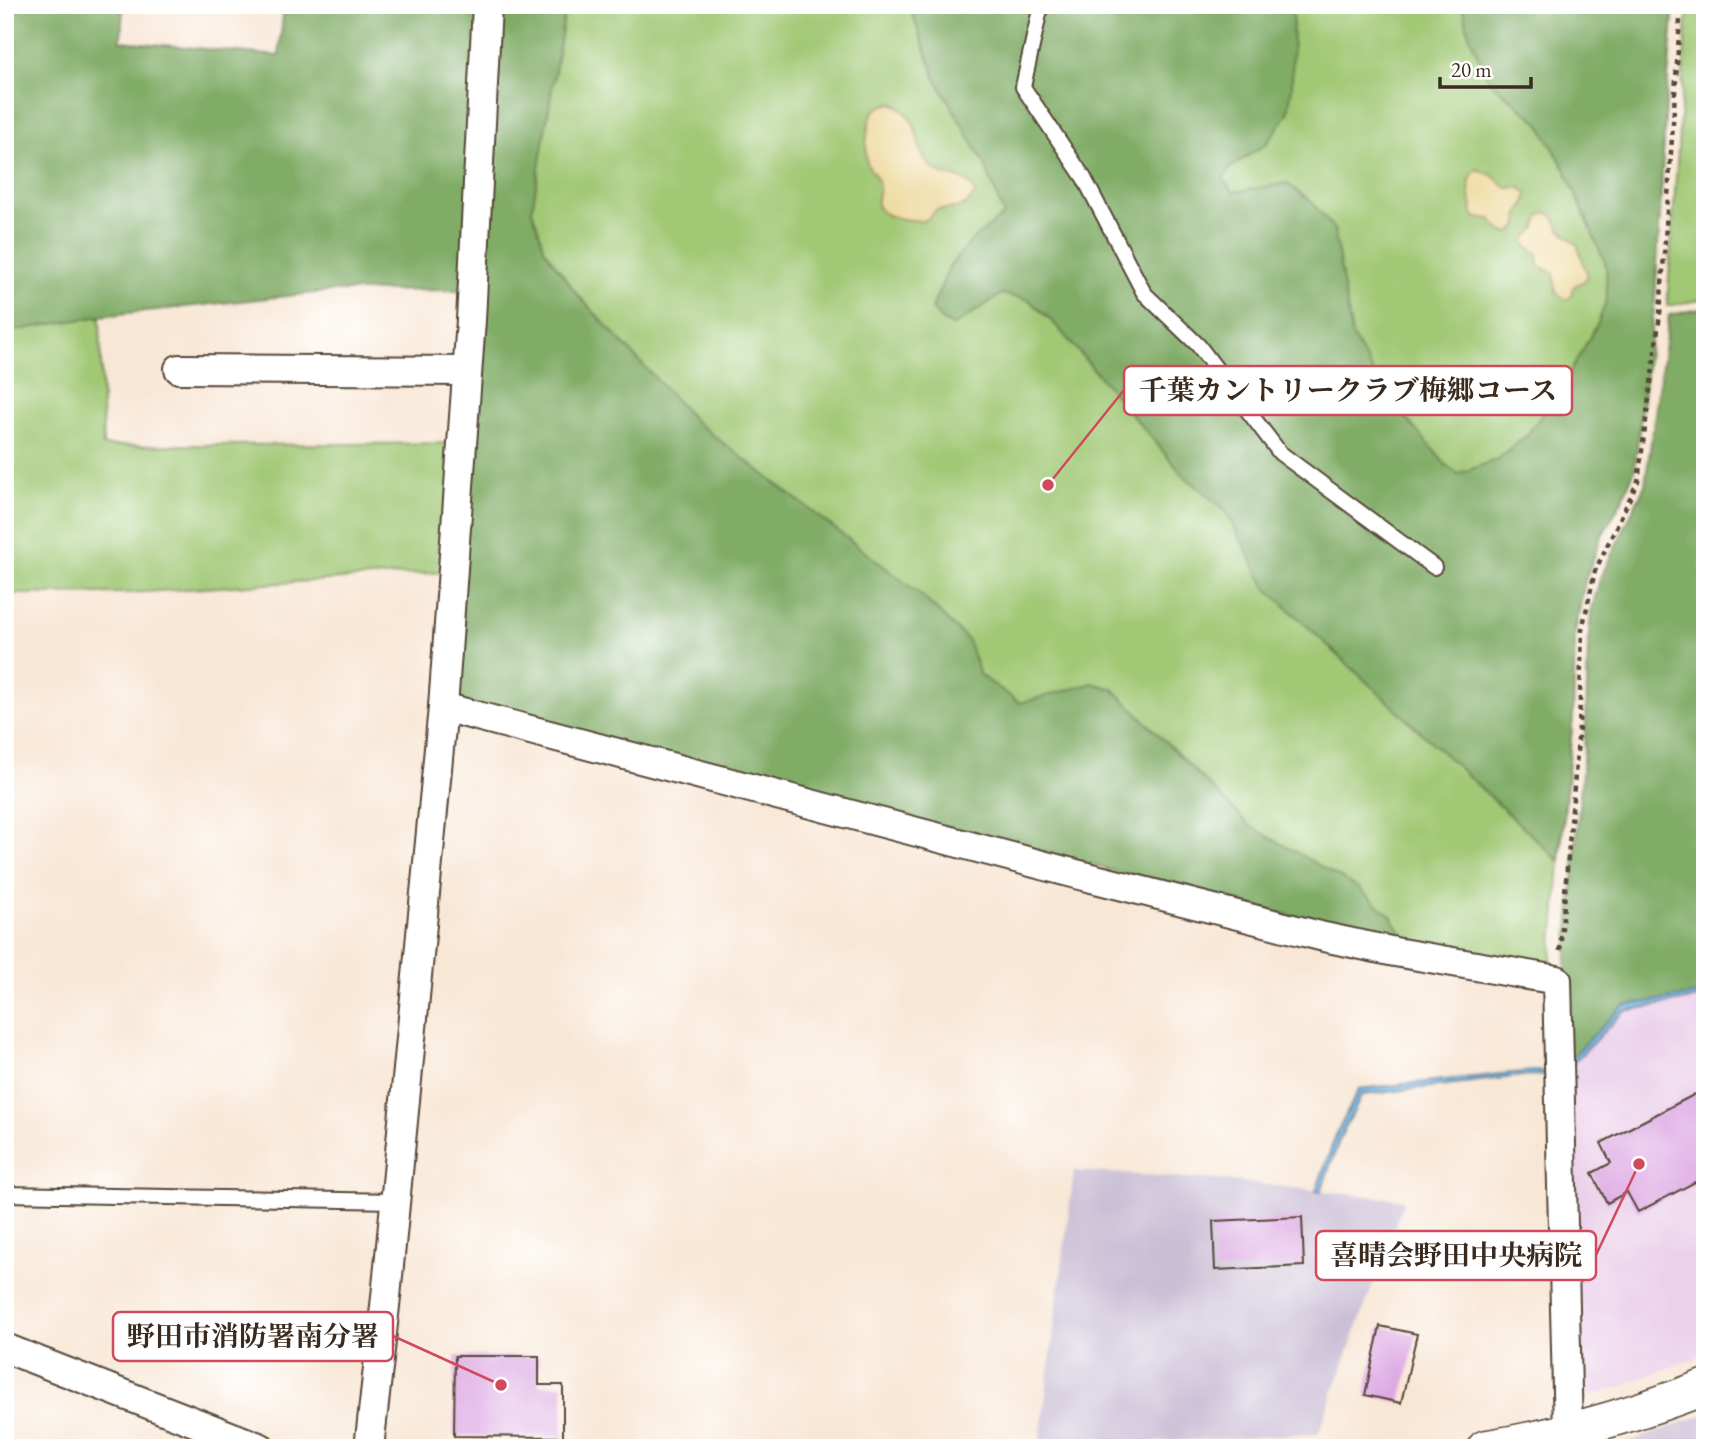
<svg xmlns="http://www.w3.org/2000/svg" width="1710" height="1453" font-family="'EB Garamond','Noto Serif JP',serif">
  <rect width="100%" height="100%" fill="#fff"/>
  <filter id="ink" filterUnits="userSpaceOnUse"><feTurbulence type="fractalNoise" baseFrequency=".0143" numOctaves="2"/><feDisplacementMap in="SourceGraphic" scale="14" xChannelSelector="R" yChannelSelector="G"/><feConvolveMatrix kernelMatrix="1 2 1 2 8 2 1 2 1" color-interpolation-filters="sRGB"/></filter>
  <filter id="wash" filterUnits="userSpaceOnUse"><feTurbulence type="fractalNoise" baseFrequency=".00686" numOctaves="4" result="noise"/><feDisplacementMap in="SourceGraphic" scale="28" xChannelSelector="R" yChannelSelector="G"/><feGaussianBlur stdDeviation="1.57" result="paint"/><feColorMatrix in="noise" values="0 0 0 0 0 0 0 0 0 0 0 0 0 0 0 0 0 1.4 0 .05"/><feComposite in="paint" operator="in"/></filter>
  <g filter="url(#wash)">
    <rect width="100%" height="100%" fill="#f8e7d5"/>
    <!-- built -->
    <path fill="#ecd1ea" d="M1705,997V1354L1609,1391L1577,1399L1570,1066L1624,1011Z"/>
    <!-- industrial -->
    <g fill="#cbbfd5">
      <path d="M1074,1171L1222,1180L1404,1200L1318,1434L1039,1448Z"/>
      <path d="M1705,1414V1448H1608L1641,1438Z"/>
    </g>
    <!-- green -->
    <g fill="#a0c874" stroke="#6e7949" stroke-width="2">
      <path d="M497,5H1674L1666,101L1655,299L1634,471L1622,500L1602,535L1585,580L1574,638L1573,715L1551,965L1545,968L1378,941L1112,875L482,272Z"/>
      <path d="M1688,5H1705V299L1667,306Z"/>
      <path d="M100,316L103,446L457,443L447,572L129,593L5,594V332Z"/>
    </g>
    <!-- forest -->
    <g fill="#80ac66" stroke="#5e6b42" stroke-width="2">
      <path d="M5,5H123L121,41L279,56L284,5H479L464,290L334,291L100,316L5,332Z"/>
      <path d="M497,5H566L532,210L545,250L577,294L696,422L921,595L968,640L980,675L1020,703L1093,683L1113,689L1250,826L1357,887L1391,916L1410,946L461,703L453,693Z"/>
      <path d="M909,5H1293L1292,87L1288,113L1267,143L1230,168L1223,179L1233,192L1286,183L1311,201L1334,229L1352,336L1387,396L1446,465L1458,474L1498,459L1527,435L1561,388L1598,323L1607,298L1606,265L1566,171L1539,123L1489,81L1469,35L1462,5H1674L1666,101L1655,299L1634,471L1622,500L1602,535L1585,580L1575,629L1573,715L1559,861L1266,588L1226,511L1183,475L1055,324L1029,300L1002,294L953,326L941,320L932,308L949,267L973,239L1004,215L984,163L936,79Z"/>
      <path d="M1705,308V993L1623,1006L1569,1060L1564,989L1586,724L1588,646L1591,612L1600,579L1645,485L1669,315Z"/>
    </g>
    <!-- sand -->
    <g fill="#eeda9e" stroke="#94825e" stroke-width="2">
      <path d="M893,103C926,120 910,152 935,170C950,181 967,172 975,193C966,211 953,208 936,210L927,219L922,221C911,220 889,219 880,210C873,202 880,193 879,184C878,176 871,172 868,165C864,156 867,119 874,111C879,106 886,104 893,103Z"/>
      <path d="M1477,169L1492,175L1507,188L1519,187L1527,193C1528,203 1521,206 1519,214C1517,220 1520,221 1517,226C1509,241 1496,228 1491,219L1477,218L1472,213C1472,196 1463,183 1477,169Z"/>
      <path d="M1547,212L1553,216L1560,229L1577,244L1588,276L1583,282L1574,286L1572,296L1566,300L1556,292L1554,273L1539,266L1538,254L1525,244V239L1535,229L1540,216Z"/>
    </g>
    <!-- water -->
    <g fill="#72b7e8" stroke="#567083" stroke-width="2">
      <path d="M1705,993V997L1624,1011L1570,1066L1569,1060L1623,1006Z"/>
      <path d="M1531,1071L1552,1072V1076L1530,1075L1362,1095L1340,1138L1321,1191H1316L1336,1135L1359,1089Z"/>
    </g>
    <g id="blocks">
      <!-- building -->
      <g fill="#dda8e3">
        <path d="M1705,1089V1177L1638,1212L1627,1192L1607,1203L1592,1173L1611,1163L1601,1143Z"/>
        <path d="M1302,1217L1304,1266L1215,1270L1213,1221Z"/>
        <path d="M1380,1326L1417,1334L1401,1403L1365,1395Z"/>
        <path d="M455,1356H539V1385H563V1437L454,1436Z"/>
      </g>
    </g>
  </g>
  <g filter="url(#ink)">
    <use href="#blocks" fill-opacity="0" stroke="#574639" stroke-width="2"/>
    <g fill="none" stroke-linecap="round" stroke-linejoin="round">
      <!-- service casing -->
      <g stroke="#574639" stroke-width="18">
        <g id="service">
          <path d="M1041,5L1023,87L1084,178L1144,293L1198,345L1280,453L1434,567"/>
          <path d="M5,1194L396,1201"/>
        </g>
      </g>
      <!-- minor casing -->
      <g stroke="#574639" stroke-width="32">
        <g id="minor">
          <path d="M179,369L467,371"/>
          <path d="M443,707L1076,874L1324,937L1395,952L1557,980L1568,1431"/>
          <path d="M5,1348L261,1448"/>
          <path d="M369,1448L386,1297L443,707L471,320L487,5"/>
        </g>
      </g>
      <!-- tertiary casing -->
      <g stroke="#574639" stroke-width="38">
        <path id="tertiary" d="M1485,1448C1561,1436 1633,1415 1705,1387"/>
      </g>
      <!-- path -->
      <path stroke="#574639" stroke-width="4.5" stroke-dasharray="5 5" stroke-linecap="butt" d="M1560,951L1579,728L1582,630L1595,571L1638,481L1660,314L1681,5"/>
      <!-- service -->
      <use href="#service" stroke="#fff" stroke-width="14"/>
      <!-- minor -->
      <use href="#minor" stroke="#fff" stroke-width="28"/>
      <!-- tertiary -->
      <use href="#tertiary" stroke="#fff" stroke-width="35"/>
    </g>
  </g>
  <!-- callouts -->
  <path fill="none" stroke="#d1495b" stroke-width="2.5" d="M1048 485L1124 390M1639 1164L1596 1255M501 1385L393 1336"/>
  <g fill="#d1495b" stroke="#fff" stroke-width="2.5">
    <circle cx="1048" cy="485" r="7"/>
    <circle cx="1639" cy="1164" r="7"/>
    <circle cx="501" cy="1385" r="7"/>
  </g>
  <g fill="#fff" stroke="#d1495b" stroke-width="2.5">
    <rect x="1124" y="366" width="448" height="49" rx="7"/>
    <rect x="1316" y="1231" width="280" height="49" rx="7"/>
    <rect x="113" y="1312" width="280" height="49" rx="7"/>
  </g>
  <g font-size="28" text-anchor="middle" font-weight="bold" fill="#3b2a1e">
    <text x="1348" y="400">千葉カントリークラブ梅郷コース</text>
    <text x="1456" y="1265">喜晴会野田中央病院</text>
    <text x="253" y="1346">野田市消防署南分署</text>
  </g>
  <!-- margin -->
  <rect width="1710" height="1453" fill="none" stroke="#fff" stroke-width="28"/>
  <!-- scale -->
  <path d="M1440 77v10h91v-10" fill="none" stroke="#3b2a1e" stroke-width="3.5"/>
  <text x="1451" y="77" font-size="21" fill="#3b2a1e" stroke="#ffffff" stroke-width="5" paint-order="stroke">20 m</text>
</svg>
